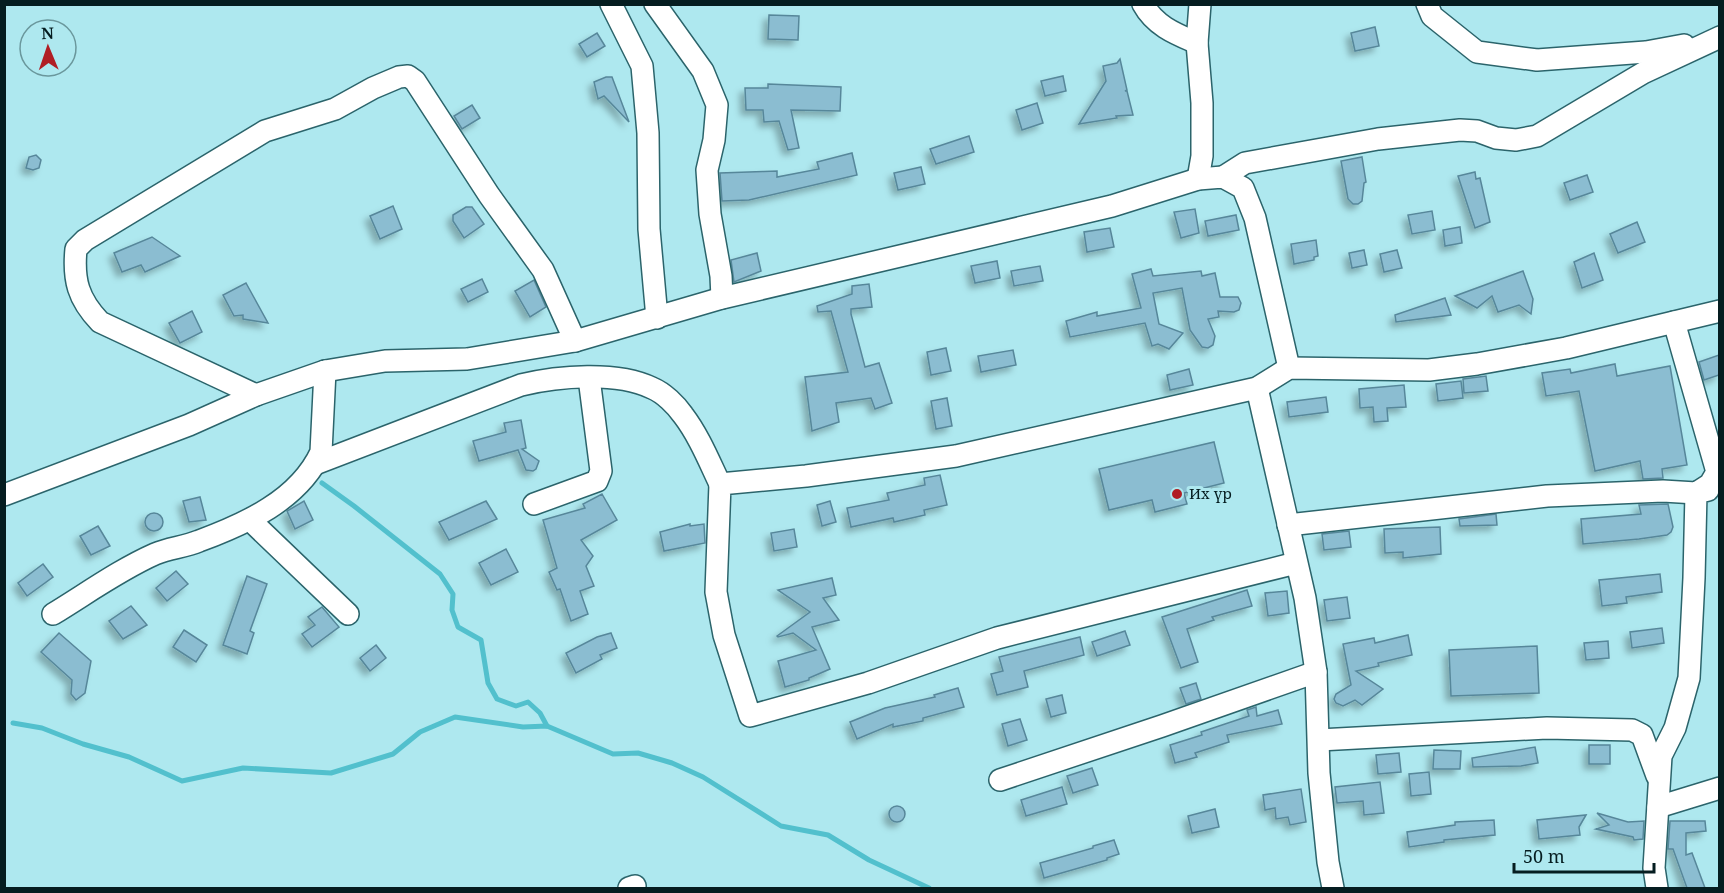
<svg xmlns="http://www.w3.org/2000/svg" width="1724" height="893" font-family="'Noto Serif',serif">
  <defs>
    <filter id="shadow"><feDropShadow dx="-5" dy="5" stdDeviation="3" flood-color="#0004"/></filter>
  </defs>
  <rect width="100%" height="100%" fill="#aee8ef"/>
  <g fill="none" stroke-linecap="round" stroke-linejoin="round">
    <!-- stream -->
    <g stroke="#52c0cd" stroke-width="5">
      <path d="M322,483L354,506L440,574L453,594L452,610L458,627L481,640L488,683L497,699L516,706L528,702L540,713L547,726"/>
      <path d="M13,723L42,728L83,744L129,757L182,781L243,768L331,773L393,754L420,732L455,717L523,727L547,726L613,754L638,753L672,763L703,777L781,826L828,835L869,860L929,888"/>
    </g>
  </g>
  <!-- building -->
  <g fill="#8bbdd1" stroke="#57879a" stroke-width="1.5" filter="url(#shadow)">
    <path d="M769,15L799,16L798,40L768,39Z"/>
    <path d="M1375,27L1379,46L1355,51L1351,33Z"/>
    <path d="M597,33L605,46L587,57L579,44Z"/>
    <path d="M1120,59L1127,90L1125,91H1127L1133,115L1116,116L1117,118L1079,124L1106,81L1103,66L1117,63Z"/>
    <path d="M1063,76L1066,91L1045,96L1041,81Z"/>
    <path d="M606,77H612L629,122L604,96L598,99L594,82Z"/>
    <path d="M768,84L841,87L840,111L791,110L799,148L788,150L779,121L764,122L763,110H746L745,88H768Z"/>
    <path d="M1037,103L1043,123L1022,130L1016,110Z"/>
    <path d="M472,105L480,118L462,129L454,116Z"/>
    <path d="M969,136L974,152L936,164L930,149Z"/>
    <path d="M852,153L857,175L749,200L722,201L720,173L777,171V177L819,169L817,162Z"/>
    <path d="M36,155L41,160L39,168L33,170L26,168L29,157Z"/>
    <path d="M1362,157L1366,182L1364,183L1362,201L1358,204H1353L1348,199L1341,161Z"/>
    <path d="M921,167L925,184L898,190L894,173Z"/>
    <path d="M1475,172L1476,179L1480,178L1490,222L1475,228L1458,176Z"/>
    <path d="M1587,175L1593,192L1570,200L1564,183Z"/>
    <path d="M393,206L402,229L380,239L370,216Z"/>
    <path d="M466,207H472L484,224L464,238L453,221V215Z"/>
    <path d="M1195,209L1199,233L1181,238L1174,212Z"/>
    <path d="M1432,211L1435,230L1412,234L1408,215Z"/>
    <path d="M1236,215L1239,230L1208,236L1205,221Z"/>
    <path d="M1637,222L1645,242L1618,253L1610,234Z"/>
    <path d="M1460,227L1462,243L1445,246L1443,230Z"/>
    <path d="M1110,228L1114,247L1087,252L1084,232Z"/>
    <path d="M152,237L180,256L145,272L141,265L122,272L114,253Z"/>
    <path d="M1316,240L1318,256L1314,257V260L1294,264L1291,244Z"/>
    <path d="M1364,250L1367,265L1352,268L1349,253Z"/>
    <path d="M1397,250L1402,268L1384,272L1380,254Z"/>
    <path d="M757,253L761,271L734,282L731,260Z"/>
    <path d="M1594,253L1603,280L1582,288L1574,262Z"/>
    <path d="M997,261L1000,278L975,283L971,266Z"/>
    <path d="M1040,266L1043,281L1014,286L1011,271Z"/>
    <path d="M1151,269L1153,276L1201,271L1202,276L1215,273L1220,297H1238L1241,303L1239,310L1234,312L1218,311L1219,317L1208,319L1215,336L1213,345L1208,348L1202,347L1190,330L1182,288L1153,293L1159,324L1183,333L1169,349L1158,344L1152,346L1145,323L1070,337L1066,321L1097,312V316L1141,308L1132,274Z"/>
    <path d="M1523,271L1533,299L1531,314L1519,305L1498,312L1492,296L1477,308L1455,296Z"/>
    <path d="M482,279L488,292L468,302L461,289Z"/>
    <path d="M534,280L546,307L530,317L515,291Z"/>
    <path d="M246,283L268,323L243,319V315L234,316L223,295Z"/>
    <path d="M869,284L872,307L851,309V314L865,367L879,363L892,403L875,409L871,398L836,403L839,422L812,431L805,377L848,372L831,311L818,312L817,306L852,294V286Z"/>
    <path d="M1445,298L1451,315L1396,322L1395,315Z"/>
    <path d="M192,311L202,332L180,343L169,323Z"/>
    <path d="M946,348L951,371L931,375L927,352Z"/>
    <path d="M1013,350L1016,365L981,372L978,356Z"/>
    <path d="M1719,355V375L1704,380L1699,362Z"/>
    <path d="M1615,364L1617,376L1670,366L1687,465L1662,469L1663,478L1643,479L1640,461L1595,471L1579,391L1546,396L1542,373L1570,369L1571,373Z"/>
    <path d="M1189,369L1193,385L1170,390L1167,375Z"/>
    <path d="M1486,376L1488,391L1464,393L1463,379Z"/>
    <path d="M1461,381L1463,398L1438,401L1436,384Z"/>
    <path d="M1404,385L1406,407L1387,408L1388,421L1374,422L1373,407L1360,408L1359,389Z"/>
    <path d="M1326,397L1328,412L1289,417L1287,402Z"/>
    <path d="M947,398L952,426L936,429L931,401Z"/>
    <path d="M521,420L526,448L522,449L539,461L536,469L533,471L526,470L518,450L479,461L473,441L506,432L504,423Z"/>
    <path d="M1214,442L1224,483L1184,493L1187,504L1155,512L1152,500L1109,510L1099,469Z"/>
    <path d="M940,475L947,505L924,510L925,515L894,522L893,518L851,527L847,508L889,500L887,493L925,485L924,478Z"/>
    <path d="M602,494L617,520L581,540L593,556L586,566L594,586L580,591L588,614L571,621L560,589L557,590L549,572L557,568L543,520L585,508L583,504Z"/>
    <path d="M200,497L206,520L189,522L183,501Z"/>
    <path d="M304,501L313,520L295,529L287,511Z"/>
    <path d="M486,501L497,519L449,540L439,522Z"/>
    <path d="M830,501L836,522L822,526L817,505Z"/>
    <path d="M1668,504L1673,527L1671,532L1667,535L1639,539L1583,544L1581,519L1641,514L1639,505Z"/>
    <circle cx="154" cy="522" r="9"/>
    <path d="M1496,514L1497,525L1460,526L1459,519Z"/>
    <path d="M690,524V526L704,524L705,543L664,551L660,532Z"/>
    <path d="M98,526L110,546L91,555L80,536Z"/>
    <path d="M1440,527L1441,554L1403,558V552L1385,553L1384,529Z"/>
    <path d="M794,529L797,547L774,551L771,533Z"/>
    <path d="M1349,531L1351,547L1324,550L1322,534Z"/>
    <path d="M506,549L518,572L491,585L479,563Z"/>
    <path d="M43,564L53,577L27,596L18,583Z"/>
    <path d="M176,571L188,584L167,601L156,588Z"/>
    <path d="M1660,574L1662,592L1626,597L1627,603L1602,606L1599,580Z"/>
    <path d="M247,576L267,584L250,631L254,633L247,654L223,645Z"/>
    <path d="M832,578L836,595L823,598L839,620L812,627L830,669L809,678V680L785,687L778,661L816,650L793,633L778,637L777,636L810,612L778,590Z"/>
    <path d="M1247,590L1252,606L1212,617L1214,620L1187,629L1198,662L1181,668L1162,617Z"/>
    <path d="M1287,591L1289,613L1268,616L1265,593Z"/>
    <path d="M1347,597L1350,618L1327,621L1324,600Z"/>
    <path d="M131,606L147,625L123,639L109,621Z"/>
    <path d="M322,607L339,627L312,647L302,634L315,625L308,617Z"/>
    <path d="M1662,628L1664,643L1632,648L1630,632Z"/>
    <path d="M184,630L207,645L196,662L173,647Z"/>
    <path d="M1125,631L1130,645L1097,656L1092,642Z"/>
    <path d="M59,633L91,661L85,693L76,700L71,694L72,680L41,652Z"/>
    <path d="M611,633L617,648L600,655L602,659L576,673L566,653L597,637Z"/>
    <path d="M1408,635L1412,655L1378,663L1379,666L1356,671L1383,689L1362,705L1355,700L1343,706L1336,703L1334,699L1336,694L1351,685L1343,644L1374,638L1375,643Z"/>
    <path d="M1080,637L1084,655L1024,671L1028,687L997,695L991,674L1003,671L999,657Z"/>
    <path d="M1608,641L1609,658L1586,660L1584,643Z"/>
    <path d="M376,645L386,658L370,671L360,658Z"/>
    <path d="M1537,646L1539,693L1451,696L1449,650Z"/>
    <path d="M1196,683L1201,699L1186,704L1180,688Z"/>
    <path d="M958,688L964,707L923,718V721L893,727V724L857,739L850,722L885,708L935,697L934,695Z"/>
    <path d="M1062,695L1066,713L1051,717L1046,699Z"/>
    <path d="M1256,707L1257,716L1278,710L1282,724L1227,735L1229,742L1195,753L1197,757L1175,763L1170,745L1202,735L1201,732L1249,716L1247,710Z"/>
    <path d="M1020,719L1027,740L1008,746L1002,724Z"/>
    <rect x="1589" y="745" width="21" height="19"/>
    <path d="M1535,747L1538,763L1521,766L1473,767L1472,758Z"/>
    <path d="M1434,750L1461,751L1460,769H1433Z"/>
    <path d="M1399,753L1401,772L1378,774L1376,755Z"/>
    <path d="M1092,768L1098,785L1073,793L1067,776Z"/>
    <path d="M1429,772L1431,794L1411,796L1409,774Z"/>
    <path d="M1380,782L1384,813L1364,815L1363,801L1337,803L1335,787Z"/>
    <path d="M1062,787L1067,804L1026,816L1021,800Z"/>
    <path d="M1301,789L1306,822L1290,825L1288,817L1276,819L1275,808L1265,810L1263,795Z"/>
    <circle cx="897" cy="814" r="8"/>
    <path d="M1215,809L1219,827L1192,833L1188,816Z"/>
    <path d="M1597,813L1628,822L1644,821L1643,839L1634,840L1633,837L1596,829L1609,825Z"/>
    <path d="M1586,815L1579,827L1580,835L1539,839L1537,820Z"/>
    <path d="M1494,820L1495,835L1444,840V842L1409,847L1407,832L1455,825V822Z"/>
    <path d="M1670,821H1705L1706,831L1686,833V855L1692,853L1705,888H1687L1673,849H1668Z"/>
    <path d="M1114,840L1119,854L1107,858V860L1044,878L1040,863L1093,848V846Z"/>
  </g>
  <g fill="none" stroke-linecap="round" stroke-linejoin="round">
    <!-- minor casing -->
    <g stroke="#2b646b" stroke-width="24">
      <g id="minor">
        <path d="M611,4L642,66L648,133L649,229L657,318"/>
        <path d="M655,4L703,71L717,105L714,140L707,170L710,214L721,276L722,298"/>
        <path d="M1143,4C1155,26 1176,34 1197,43"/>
        <path d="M1427,4L1432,16L1477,52L1537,60L1646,52L1684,45"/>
        <path d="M1223,177L1245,163L1378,139L1460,130L1477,131L1496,138L1516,140L1537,136L1643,73L1720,37"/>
        <path d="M1198,179L1202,156V103L1197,43L1200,4"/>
        <path d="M1257,388L1305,598L1316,672L1319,773L1328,862L1333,888"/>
        <path d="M256,395L100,322C78,299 73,280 76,249L85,240L265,131L335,109L373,88L399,77L408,76L415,81L489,195L543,270L575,341"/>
        <path d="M315,464L521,385C558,376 617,371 652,388C664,393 676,405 683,415C699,436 709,461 720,484"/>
        <path d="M4,495L189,425L256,395L325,371L385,361L467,359L575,341L722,298L1112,206L1198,179L1223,177L1243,188L1255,218L1289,368"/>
        <path d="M534,504L597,481L601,471L589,378"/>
        <path d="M250,520L348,614"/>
        <path d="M1288,525L1547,496L1663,491L1696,493L1710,484L1717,472L1674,322"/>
        <path d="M1296,563L997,638L868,683L750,716L724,635L716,592L720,484L806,476L956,456L1257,388L1289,368L1429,370L1477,364L1566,348L1720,311"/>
        <path d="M53,614C86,594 119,570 155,554C169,548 185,547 199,541C245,524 299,500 321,452L325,371"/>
        <path d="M1319,740L1547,728L1632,730L1642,735L1657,776"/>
        <path d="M1000,780L1162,726L1316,672"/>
        <path d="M1658,807L1720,788"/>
        <path d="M629,888L635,886"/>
        <path d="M1657,888L1654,868L1661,756L1675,728L1689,678L1694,578L1696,493L1708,490"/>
      </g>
    </g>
    <!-- minor -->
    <use href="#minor" stroke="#fff" stroke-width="21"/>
  </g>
  <!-- markers -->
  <circle fill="#b01e24" stroke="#aee8ef" stroke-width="2" cx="1177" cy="494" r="6"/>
  <g text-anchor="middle" stroke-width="6" stroke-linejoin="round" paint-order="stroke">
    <!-- poi labels -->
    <g font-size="15" fill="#051d20" stroke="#aee8ef" text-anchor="start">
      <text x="1189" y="499">Их үр</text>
    </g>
  </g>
  <!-- border -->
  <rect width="1724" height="893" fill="none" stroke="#051d20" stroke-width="12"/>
  <!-- north arrow -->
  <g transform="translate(48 48) rotate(358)"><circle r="28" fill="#aee8ef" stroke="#6a979c" stroke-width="1.5"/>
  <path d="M0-4.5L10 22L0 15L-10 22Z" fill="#b01e24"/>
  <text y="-9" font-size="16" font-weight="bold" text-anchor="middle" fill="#051d20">N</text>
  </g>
  <!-- scale -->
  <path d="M1514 863v9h140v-9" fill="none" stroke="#051d20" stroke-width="3"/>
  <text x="1523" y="863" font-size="18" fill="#051d20" stroke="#aee8ef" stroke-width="4.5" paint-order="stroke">50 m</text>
</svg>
